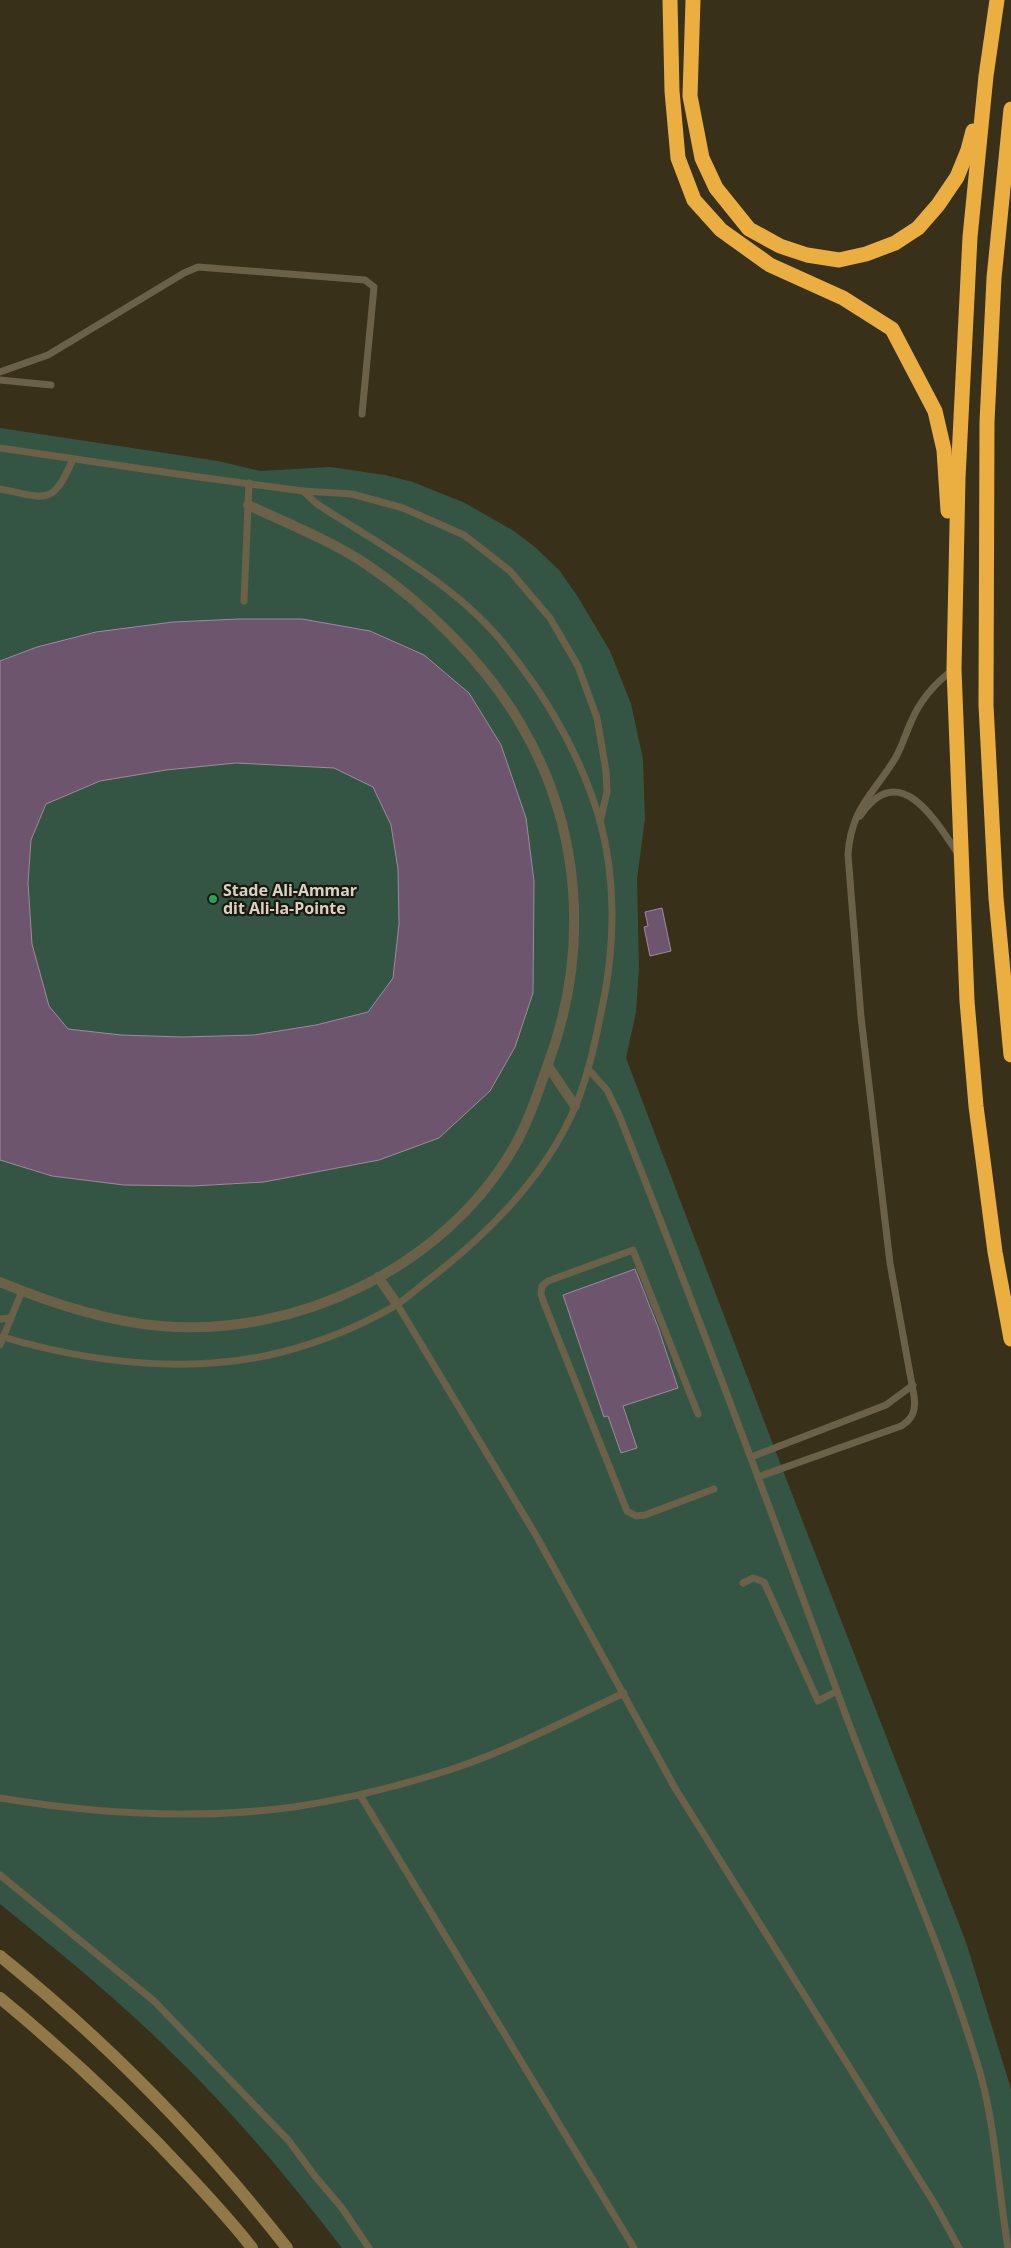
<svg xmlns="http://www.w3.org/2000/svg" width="1011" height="2248" font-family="'Noto Sans',sans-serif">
  <rect width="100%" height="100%" fill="#383018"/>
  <!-- pitch -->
  <path fill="#345544" d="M0,428L218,461L260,471L330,467L385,475L413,482L465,503L514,531L536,548L559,570L578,597L610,651L631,704L643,759L645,819L637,879L639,968L636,1012L626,1058L782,1468L966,1942L1011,2089V2248H342C290,2181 236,2115 175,2056C120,2001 60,1953 0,1904Z"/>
  <!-- building -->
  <g fill="#6d556e" stroke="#9e899f" fill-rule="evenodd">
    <path d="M239,619H302L370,631L424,655L469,693L501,745L526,818L534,881L533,993L515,1047L490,1091L439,1138L379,1160L264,1182L193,1186L124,1185L52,1176L0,1160V661L37,647L96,632L173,622ZM236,763L334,768L373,787L391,825L398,869L399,924L393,978L368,1012L316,1025L254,1035L182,1037L121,1035L68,1029L49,1006L32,944L28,883L31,840L46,804L100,781L166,770Z"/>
    <path d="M662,908L671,951L650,956L644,927L648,926L645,912Z"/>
    <path d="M635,1269L658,1327L678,1388L623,1406L637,1448L621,1453L608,1416L604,1417L563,1295Z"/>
  </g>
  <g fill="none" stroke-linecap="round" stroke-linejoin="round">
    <!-- service -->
    <g stroke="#6b6149" stroke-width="7">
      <path d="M0,372L48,355L184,273L198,267L365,280L374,287L362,414"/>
      <path d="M0,380L51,385"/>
      <path d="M0,448L184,475L303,491L352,494L403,508L464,535L510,571L550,618L578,666L597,718L606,771L607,792L600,822"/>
      <path d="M0,489C47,498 52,507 73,459"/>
      <path d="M244,601L249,483"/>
      <path d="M860,816C899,758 935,819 958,854"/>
      <path d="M588,1069L607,1090L619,1115C698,1313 772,1513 845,1713C889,1832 943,1947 979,2069C996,2128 998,2188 1008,2248"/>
      <path d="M397,1304L537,1537L675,1788L936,2206L959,2248"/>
      <path d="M0,1319L11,1318"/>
      <path d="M3,1337C91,1363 192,1375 282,1352C321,1342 358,1327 393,1307C405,1300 416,1290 427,1281C487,1235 546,1177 576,1105C589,1073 596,1038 603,1003C615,945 616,879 600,821C582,759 548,699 507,648C458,585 383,547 317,504L303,491"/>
      <path d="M0,1345L22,1291"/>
      <path d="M698,1414L633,1250L548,1281L542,1286L541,1294L544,1303L627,1511L636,1516L645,1515L714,1489"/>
      <path d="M751,1457L886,1405L913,1385"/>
      <path d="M758,1477L901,1426C913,1419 916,1410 914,1396L890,1263L861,1017L848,855C851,807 874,794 896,757C902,746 906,733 911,722C920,700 935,683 954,669"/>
      <path d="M743,1583L753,1578L764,1582L818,1701L837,1691"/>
      <path d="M360,1795L634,2248"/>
      <path d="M0,1798C96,1814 197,1820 294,1807C341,1800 388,1789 433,1775C499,1756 562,1722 624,1693"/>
      <path d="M0,1875L154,2001L289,2141L314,2175L342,2208L369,2248"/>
    </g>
    <!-- pedestrian -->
    <g stroke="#6b6149" stroke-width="10">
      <path d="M548,1066L575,1106"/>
      <path d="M378,1277L397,1304"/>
      <path d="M0,1282C51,1303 105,1321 160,1326C297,1338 445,1267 514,1147C529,1121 538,1092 548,1064C590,951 582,827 520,723C485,663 424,603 366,564C333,542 285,522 248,505"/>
    </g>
    <!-- secondary -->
    <g stroke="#917847" stroke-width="12">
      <path d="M0,1956C107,2042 203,2140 287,2248"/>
      <path d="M0,1998C68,2054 132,2114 192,2179C212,2201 234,2224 252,2248"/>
    </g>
    <!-- motorway -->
    <g stroke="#ebae41" stroke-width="15">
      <path d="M670,0L672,91L678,158L694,200L721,230L770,265L843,298L892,329L935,411L944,450L948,511"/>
      <path d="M693,0L690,96L702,158L716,188L749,229L780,246L807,255L839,260L866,254L895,243L918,228L938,205L957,177L968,150L973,131"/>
      <path d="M997,0L986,76L970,237L958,478L954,669L967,1001L976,1106L995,1252L1011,1339"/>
      <path d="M1011,109L994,278L987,422L986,705L996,898L1011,1055"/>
    </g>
  </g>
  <!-- markers -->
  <circle fill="#2e9e5b" stroke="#1c180e" stroke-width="2" cx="213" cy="899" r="5"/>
  <g text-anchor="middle" stroke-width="4.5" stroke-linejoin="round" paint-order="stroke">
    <!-- poi labels -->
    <g font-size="16" font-weight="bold" fill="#d8d2c4" stroke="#1c180e" text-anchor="start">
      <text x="223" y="896">Stade Ali-Ammar<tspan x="223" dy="18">dit Ali-la-Pointe</tspan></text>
    </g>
  </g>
</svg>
